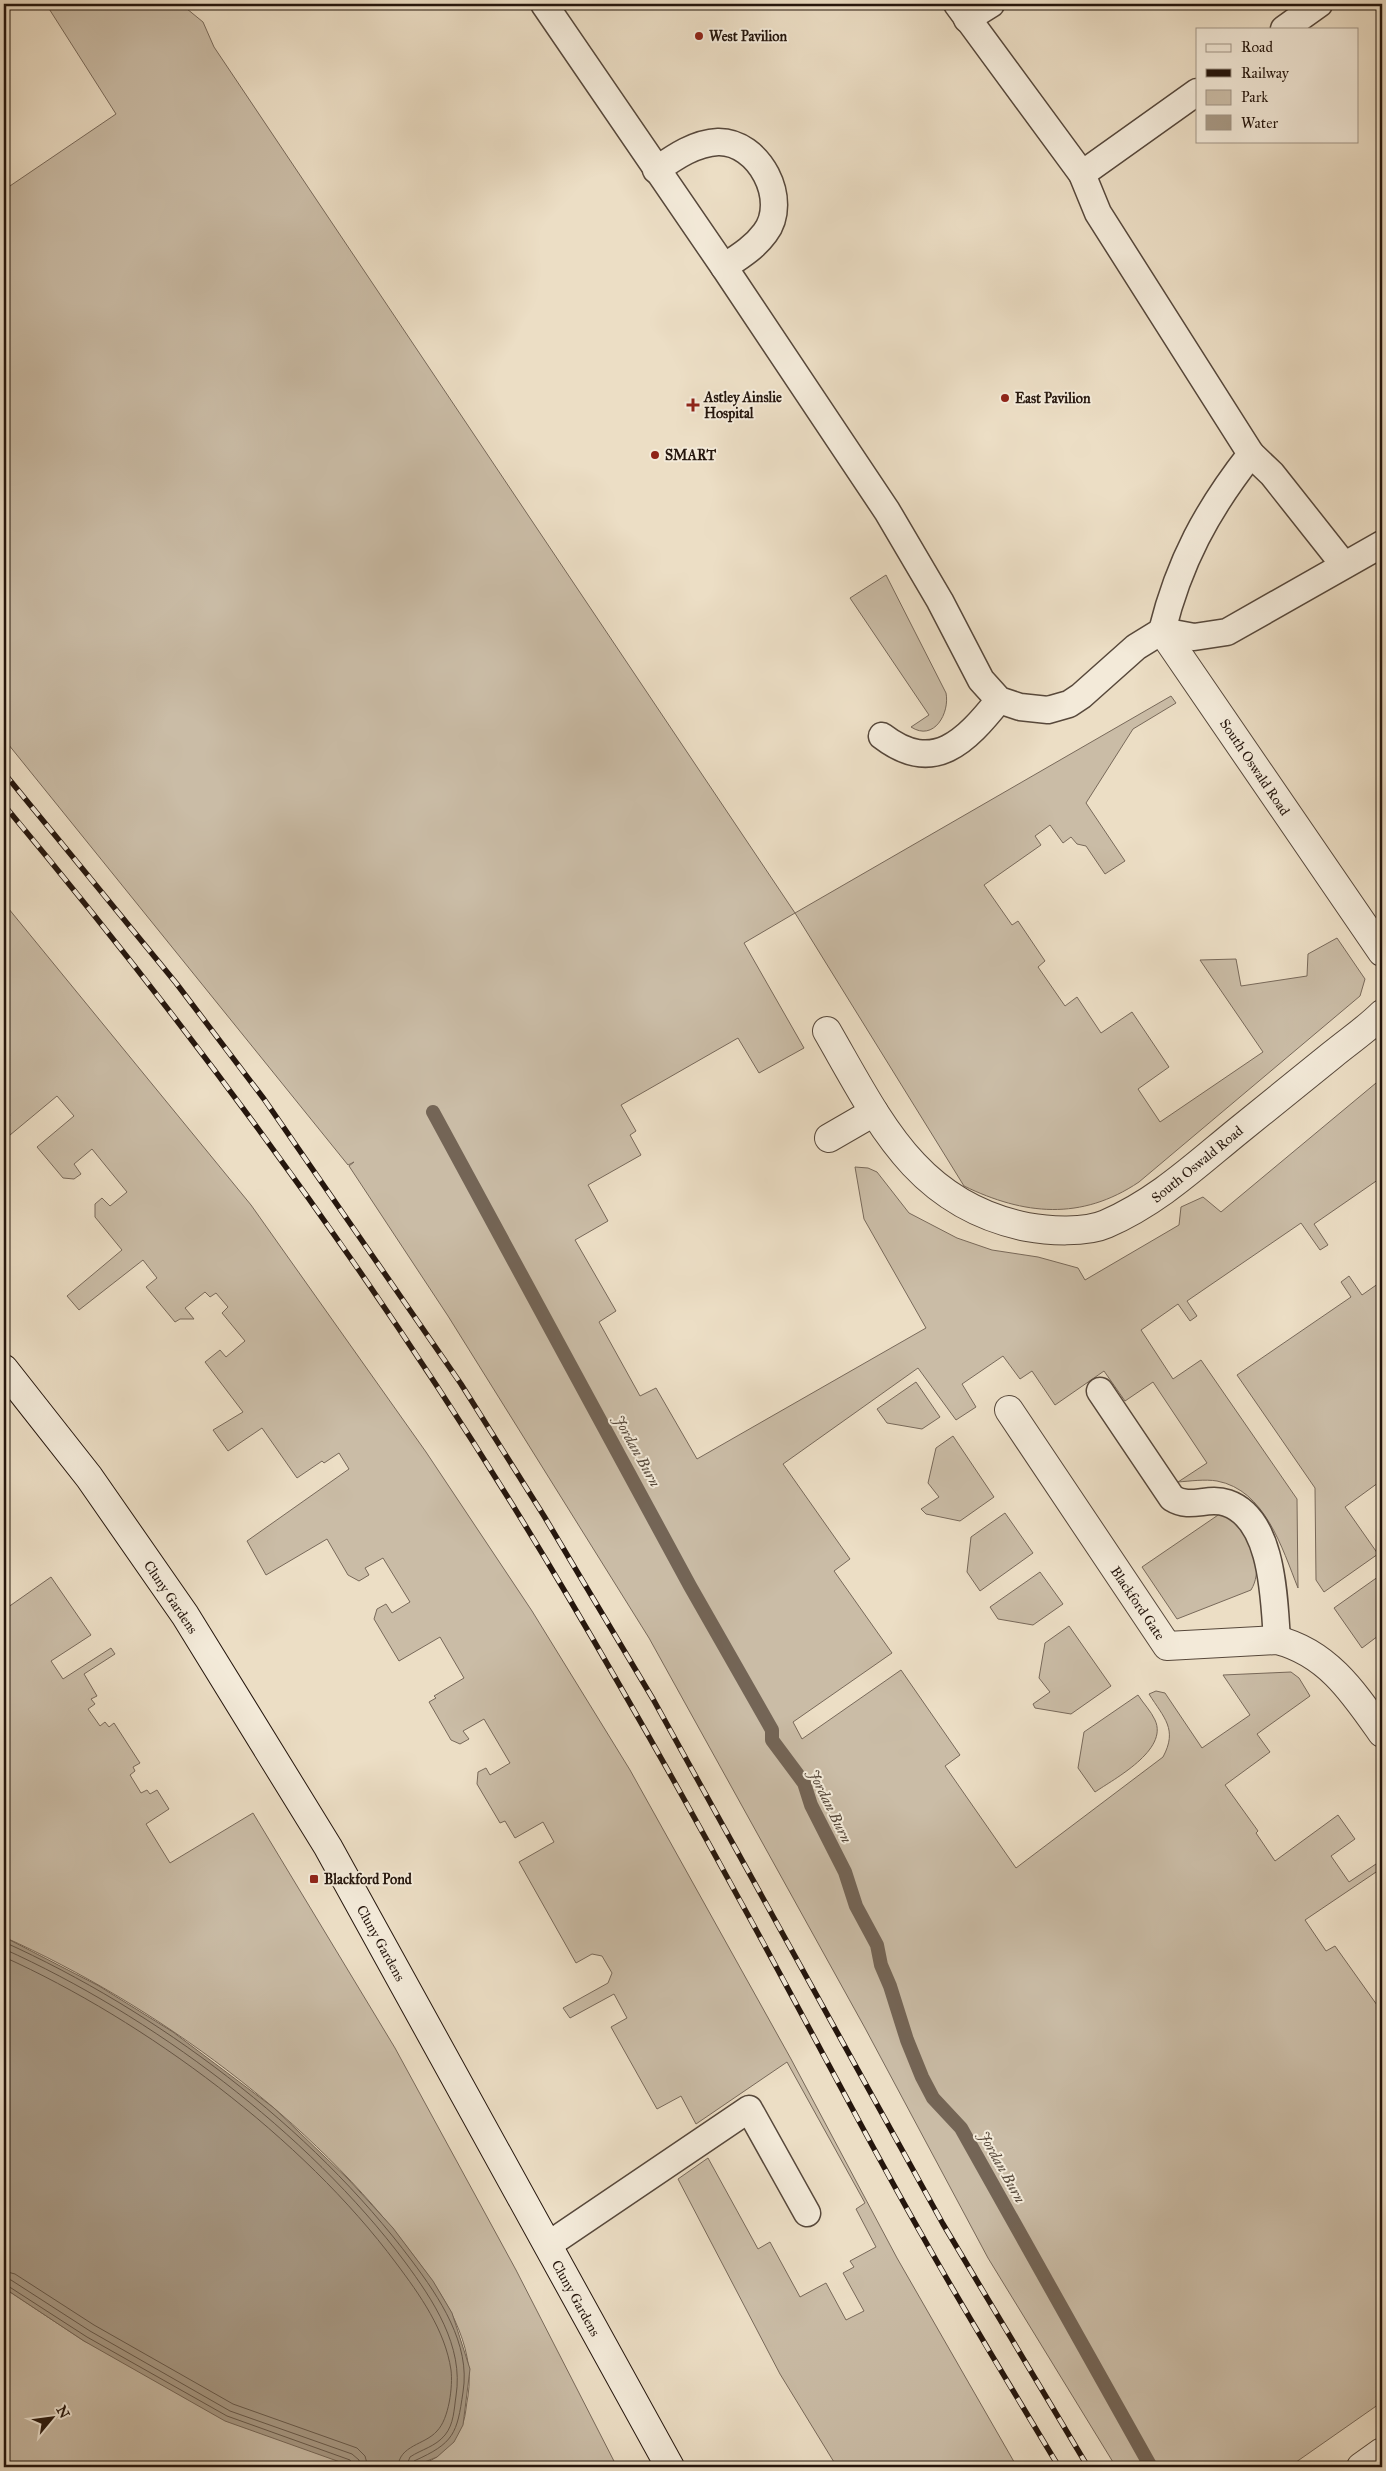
<svg xmlns="http://www.w3.org/2000/svg" width="1386" height="2471" font-family="'IM FELL Great Primer',serif">
  <rect width="100%" height="100%" fill="#ecdec5"/>
  <filter id="stains"><feTurbulence type="fractalNoise" baseFrequency=".004" numOctaves="4"/><feColorMatrix values="0 0 0 0 .2 0 0 0 0 .09 0 0 0 0 .02 0 0 0 .5 -.17"/></filter>
  <radialGradient id="worn" r=".72"><stop offset=".6" stop-color="#630" stop-opacity="0"/><stop offset="1" stop-color="#630" stop-opacity=".3"/></radialGradient>
  <!-- green -->
  <g fill="#cabca6" stroke="#78695a">
    <path d="M46,4H181L203,22L214,47L795,913L1171,696L1176,703L1133,729L1086,803L1125,861L1105,874L1086,846L1077,844L1071,837L1063,843L1050,825L1035,836L1041,845L984,885L1012,925L1018,921L1045,961L1038,967L1065,1006L1077,997L1101,1033L1132,1012L1169,1067L1138,1089L1160,1122L1263,1052L1200,960L1236,959L1241,986L1307,976L1308,954L1337,938L1365,979L1360,996L1139,1182C1081,1221 1024,1215 964,1186L795,913L744,943L804,1048L759,1073L738,1038L621,1105L636,1131L630,1135L641,1155L588,1185L608,1221L575,1240L616,1311L599,1322L640,1396L656,1388L697,1459L926,1328L864,1219L855,1167L868,1168L877,1172L909,1213L957,1238L992,1250L1038,1257L1078,1268L1085,1280L1179,1225L1181,1207L1203,1197L1221,1212L1382,1078V1177L1314,1224L1328,1245L1320,1250L1301,1223L1187,1301L1197,1316L1190,1321L1178,1304L1141,1330L1173,1379L1201,1360L1297,1499L1298,1588C1282,1548 1265,1490 1217,1481C1205,1479 1191,1481 1178,1482L1207,1463L1153,1382L1125,1401L1104,1371L1055,1405L1032,1371L1020,1379L1003,1356L962,1384L976,1407L956,1420L918,1368L783,1464L850,1559L834,1571L892,1653L793,1722L802,1739L901,1670L960,1755L945,1766L1016,1868L1163,1757C1178,1729 1164,1718 1149,1694L1156,1691L1165,1693L1202,1748L1250,1715L1223,1675L1291,1672L1299,1678L1310,1696L1257,1734L1270,1752L1225,1785L1258,1831L1256,1833L1275,1861L1338,1815L1355,1839L1331,1856L1349,1882L1382,1860V1868L1305,1920L1326,1951L1335,1946L1377,2005L1382,2002V2402L1289,2467H1116L988,2258L865,2028L649,1638L448,1316L349,1166L354,1162L348,1165L4,739V190L116,114Z"/>
    <path d="M886,575L946,693C950,713 934,742 911,727L929,715L850,598Z"/>
    <path d="M4,903L251,1205L426,1452L532,1611L630,1770L791,2059L897,2258L1017,2467H837L780,2374L678,2179L708,2158L758,2249L770,2242L800,2297L826,2283L846,2320L864,2311L843,2273L854,2267L850,2261L876,2247L856,2209L865,2203L787,2062L696,2124L681,2096L657,2109L611,2027L627,2018L614,1994L570,2018L563,2008L608,1983L612,1973L602,1956L592,1954L576,1963L519,1862L554,1842L543,1822L515,1838L505,1821L500,1823L477,1784L478,1772L486,1768L490,1775L510,1763L484,1719L463,1731L469,1739L460,1744L451,1740L429,1702L436,1698L434,1696L464,1678L440,1637L399,1661L374,1619L377,1609L386,1604L392,1613L410,1602L383,1558L365,1568L369,1575L359,1581L348,1575L327,1539L266,1575L247,1541L349,1469L339,1453L324,1463L322,1461L297,1478L262,1428L228,1451L213,1430L243,1412L205,1362L220,1350L226,1357L245,1341L222,1313L228,1307L216,1293L210,1297L205,1292L185,1308L194,1319H180L175,1322L146,1287L157,1278L143,1260L79,1310L67,1296L122,1250L95,1217V1204L102,1198L110,1206L127,1192L92,1149L74,1164L81,1174L74,1179L63,1178L37,1147L74,1116L57,1096L4,1140V1121L10,1116L4,1108Z"/>
    <path d="M1349,1276L1362,1295L1382,1281V1480L1345,1507L1378,1554L1324,1592L1316,1580L1315,1488L1237,1375L1351,1297L1341,1282Z"/>
    <path d="M916,1382L940,1417L922,1429L887,1423L877,1409Z"/>
    <path d="M953,1436L994,1497L960,1521L926,1514L921,1509L939,1497L928,1483L936,1448Z"/>
    <path d="M1224,1511L1251,1531C1254,1551 1262,1572 1251,1590L1177,1619L1142,1567Z"/>
    <path d="M1005,1513L1033,1553L980,1591L967,1572L971,1537Z"/>
    <path d="M1040,1572L1063,1604L1033,1625L998,1619L990,1607Z"/>
    <path d="M1382,1574V1633L1362,1648L1334,1608Z"/>
    <path d="M51,1577L91,1635L51,1661L63,1679L111,1648L115,1654L84,1674L97,1696L91,1699L95,1704L88,1709L100,1726L105,1722L109,1727L114,1723L140,1763L133,1767L135,1771L130,1775L141,1793L147,1790L150,1794L157,1790L169,1809L146,1824L170,1863L253,1813L395,2048L516,2270L617,2467H411C419,2464 430,2462 437,2457C442,2453 461,2430 463,2423C466,2415 466,2405 468,2396C476,2344 444,2295 413,2255C313,2120 156,2005 4,1937V1610Z"/>
    <path d="M1069,1626L1111,1686L1071,1714L1035,1708L1033,1704L1050,1692L1039,1678L1045,1643Z"/>
    <path d="M1138,1695C1143,1703 1151,1711 1155,1720C1169,1750 1114,1779 1095,1792L1078,1768L1084,1732Z"/>
    <path d="M4,2288L84,2341L356,2467H4Z"/>
  </g>
  <!-- water -->
  <path fill="#a89a86" stroke="#746556" d="M4,1937L99,1986L173,2032L274,2108L349,2180L393,2228L433,2281L452,2313L470,2369L463,2425L454,2442L437,2457L412,2467H354L225,2421L84,2341L4,2288Z"/>
  <g fill="none" stroke-linecap="round" stroke-linejoin="round">
    <!-- shore -->
    <g stroke="#66584a" stroke-width="1">
      <path d="M4,1942C157,2011 311,2126 412,2261C439,2297 471,2344 463,2392C457,2434 454,2443 414,2461L412,2467"/>
      <path d="M4,1949C151,2015 308,2132 405,2262C433,2300 464,2346 456,2396C454,2409 454,2424 445,2435C435,2447 422,2449 410,2457L406,2467"/>
      <path d="M4,1957C146,2021 303,2138 396,2263C420,2295 445,2330 451,2370C453,2386 449,2419 437,2431C425,2445 399,2445 398,2467"/>
      <path d="M4,2271L15,2274L94,2325L233,2404L357,2448L365,2456L368,2467"/>
      <path d="M4,2278L11,2280L90,2331L230,2411L352,2454L359,2460L360,2467"/>
      <path d="M4,2285L8,2286L87,2337L227,2416L350,2460L354,2467"/>
    </g>
    <!-- stream -->
    <path stroke="#746556" stroke-width="14" d="M433,1112L690,1586L772,1730V1740L804,1783L811,1805L845,1872L856,1906L877,1945L881,1965L890,1986L907,2040L922,2077L933,2098L961,2128L1151,2467"/>
    <!-- lane casing -->
    <g stroke="#57483b" stroke-width="29">
      <g id="lane">
        <path d="M544,4L724,267L887,511L940,601L981,680L999,700L1020,707L1048,710L1069,704L1081,696L1136,647L1162,631C1179,562 1207,510 1251,454L1098,213L1082,174L957,4"/>
        <path d="M967,19L991,4"/>
        <path d="M1284,29L1319,4"/>
        <path d="M656,170C675,157 695,143 718,142C759,141 790,200 765,233C754,248 739,257 724,267"/>
        <path d="M1082,174L1197,92"/>
        <path d="M1251,454L1272,474L1344,565"/>
        <path d="M1162,631L1194,637L1227,632L1382,544"/>
        <path d="M882,736C934,776 966,741 999,700"/>
        <path d="M1100,1391L1172,1498C1191,1510 1207,1496 1227,1503C1274,1519 1274,1601 1277,1640"/>
        <path d="M548,2245L749,2109L807,2213"/>
      </g>
    </g>
    <!-- street casing -->
    <g stroke="#57483b" stroke-width="30">
      <g id="street">
        <path d="M1162,631L1382,952"/>
        <path d="M827,1031C879,1121 916,1205 1027,1227C1048,1231 1086,1233 1106,1224C1157,1202 1195,1166 1238,1131C1270,1105 1301,1080 1332,1055C1349,1041 1367,1029 1382,1014"/>
        <path d="M829,1138L874,1112"/>
        <path d="M1009,1410L1167,1646L1277,1640C1328,1653 1354,1693 1382,1733"/>
        <path d="M1361,2467L1382,2452"/>
      </g>
    </g>
    <!-- secondary casing -->
    <g stroke="#25160d" stroke-width="30">
      <path id="secondary" d="M4,1369L89,1477L185,1615L328,1847L670,2467"/>
    </g>
    <!-- lane -->
    <use href="#lane" stroke="#f3ead9" stroke-width="26"/>
    <!-- street -->
    <use href="#street" stroke="#f3ead9" stroke-width="28"/>
    <!-- secondary -->
    <use href="#secondary" stroke="#f3ead9" stroke-width="28"/>
    <!-- rail casing -->
    <g stroke="#25160d" stroke-width="5.5">
      <g id="rail">
        <path d="M4,773L176,983L264,1099L461,1384L544,1516L653,1699L943,2224L1088,2467"/>
        <path d="M4,805C211,1053 403,1317 567,1595C626,1695 683,1796 738,1897C801,2010 859,2125 923,2237C967,2315 1013,2391 1059,2467"/>
      </g>
    </g>
    <!-- rail -->
    <use href="#rail" stroke="#f3ead9" stroke-width="4" stroke-dasharray="11" stroke-linecap="butt"/>
  </g>
  <!-- markers -->
  <g fill="#8f2418" stroke="#f3ead9" stroke-width="2">
    <circle cx="699" cy="36" r="5"/>
    <circle cx="1005" cy="398" r="5"/>
    <path d="M690.5 397.5h5v5h5v5h-5v5h-5v-5h-5v-5h5z"/>
    <circle cx="655" cy="455" r="5"/>
    <rect x="309" y="1874" width="10" height="10" rx="2.5"/>
  </g>
  <g text-anchor="middle" stroke-width="4" stroke-linejoin="round" paint-order="stroke">
    <!-- poi labels -->
    <g font-size="14" font-weight="bold" fill="#25160d" stroke="#f3ead9" text-anchor="start">
      <text x="709" y="41">West Pavilion</text>
      <text x="704" y="402">Astley Ainslie<tspan x="704" dy="16">Hospital</tspan></text>
      <text x="1015" y="403">East Pavilion</text>
      <text x="665" y="460">SMART</text>
      <text x="324" y="1884">Blackford Pond</text>
    </g>
    <!-- street labels -->
    <g font-size="14" fill="#25160d" stroke="#f3ead9">
      <text transform="translate(1255 767) rotate(56)" y="5">South Oswald Road</text>
      <text transform="translate(1197 1164) rotate(-39)" y="5">South Oswald Road</text>
      <text transform="translate(171 1597) rotate(56)" y="5">Cluny Gardens</text>
      <text transform="translate(1138 1603) rotate(56)" y="5">Blackford Gate</text>
      <text transform="translate(381 1943) rotate(61)" y="5">Cluny Gardens</text>
      <text transform="translate(576 2298) rotate(61)" y="5">Cluny Gardens</text>
    </g>
    <!-- water labels -->
    <g font-size="15" font-style="italic" fill="#594b3d" stroke="#f3ead9">
      <text transform="translate(637 1451) rotate(61)" y="5">Jordan Burn</text>
      <text transform="translate(830 1806) rotate(64)" y="5">Jordan Burn</text>
      <text transform="translate(1002 2167) rotate(61)" y="5">Jordan Burn</text>
    </g>
  </g>
  <!-- margin -->
  <rect width="1386" height="2471" fill="none" stroke="#ecdec5" stroke-width="20"/>
  <rect x="5" y="5" width="1376" height="2461" fill="none" stroke="#25160d" stroke-width="2.5"/>
  <rect x="10" y="10" width="1366" height="2451" fill="none" stroke="#25160d"/>
  <!-- legend -->
  <rect x="1196" y="28" width="162" height="115" fill="#f3ead9" stroke="#a19587"/>
  <rect x="1206" y="44" width="25" height="8" fill="#f3ead9" stroke="#a19587"/>
  <text x="1241" y="52" font-size="15" fill="#25160d">Road</text>
  <rect x="1206" y="69" width="25" height="8" fill="#25160d" stroke="#a19587"/>
  <text x="1241" y="78" font-size="15" fill="#25160d">Railway</text>
  <rect x="1206" y="90" width="25" height="15" fill="#cabca6" stroke="#a19587"/>
  <text x="1241" y="102" font-size="15" fill="#25160d">Park</text>
  <rect x="1206" y="115" width="25" height="15" fill="#a89a86" stroke="#a19587"/>
  <text x="1241" y="128" font-size="15" fill="#25160d">Water</text>
  <!-- north arrow -->
  <g transform="translate(52 2418) rotate(61)" stroke="#f3ead9" stroke-width="4" paint-order="stroke">
  <path d="M0-4L9 19L0 12L-9 19Z" fill="#25160d"/>
  <text y="-8" font-size="14" font-weight="bold" text-anchor="middle" fill="#25160d">N</text>
  </g>
  <rect width="100%" height="100%" filter="url(#stains)"/>
  <rect width="100%" height="100%" fill="url(#worn)"/>
</svg>
